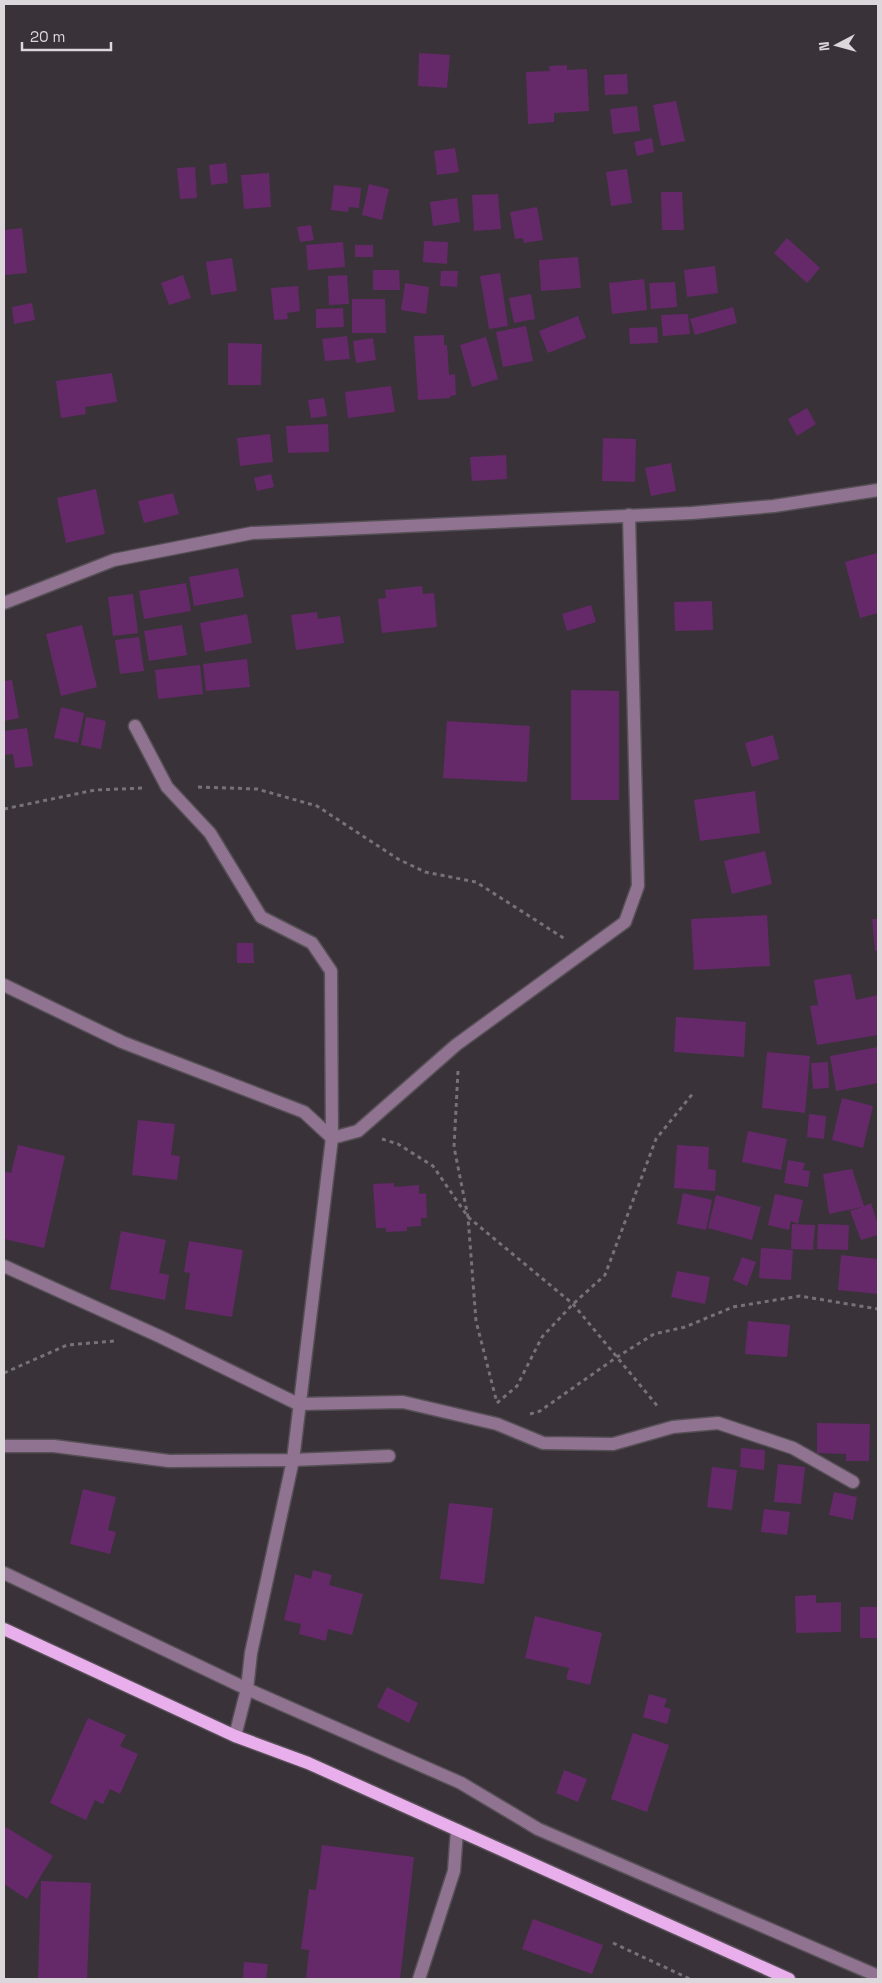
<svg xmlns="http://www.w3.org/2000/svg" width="882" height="1983" font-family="'Space Grotesk',sans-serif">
  <rect width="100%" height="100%" fill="#393239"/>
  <!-- building -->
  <g fill="#652969">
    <path d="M419,53L450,55L447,88L418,86Z"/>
    <path d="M567,65V70L587,69L589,111L554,113V122L528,124L526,72L550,71L549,66Z"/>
    <path d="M627,74L628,94L605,95L604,75Z"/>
    <path d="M676,101L685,141L661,146L653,105Z"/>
    <path d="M637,106L640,131L613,134L610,109Z"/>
    <path d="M652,138L654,152L637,156L634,142Z"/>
    <path d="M455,148L459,172L437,175L434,151Z"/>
    <path d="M226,163L228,183L211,185L209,165Z"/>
    <path d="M195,167L197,198L180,199L177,168Z"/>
    <path d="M627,169L632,203L611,206L606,172Z"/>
    <path d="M269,173L271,207L244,209L241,175Z"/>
    <path d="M369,184L389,189L382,220L362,215Z"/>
    <path d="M334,185L361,188L359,208L349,207L348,212L331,210Z"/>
    <path d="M661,192H682L684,230H662Z"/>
    <path d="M498,194L501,229L474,231L472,195Z"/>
    <path d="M457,198L460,222L433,226L430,202Z"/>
    <path d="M537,207L543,240L524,243L523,238L515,239L510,212Z"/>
    <path d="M311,225L314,240L300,242L297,227Z"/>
    <path d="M22,228L27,273L4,275V230Z"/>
    <path d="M787,238L820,268L807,283L774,253Z"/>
    <path d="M424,241L448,242L447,264L423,262Z"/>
    <path d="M343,242L345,267L308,270L306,245Z"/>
    <rect x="355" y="245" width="18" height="12"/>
    <path d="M578,257L581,288L541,291L539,260Z"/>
    <path d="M232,258L237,291L211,295L206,262Z"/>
    <path d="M715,266L718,293L687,297L684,270Z"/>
    <path d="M373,270H399L400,290H373Z"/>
    <path d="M441,271H458L457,287L440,286Z"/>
    <path d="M500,273L508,326L489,329L480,276Z"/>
    <path d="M183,275L191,298L169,305L161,283Z"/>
    <path d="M347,275L349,304L329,305L328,276Z"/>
    <path d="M644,279L647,310L612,314L609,283Z"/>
    <path d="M675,282L677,307L651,309L649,283Z"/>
    <path d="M405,283L429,287L426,314L401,310Z"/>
    <path d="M298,286L300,311L287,313L288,319L274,320L271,288Z"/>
    <path d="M531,294L535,319L514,323L509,298Z"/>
    <path d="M352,299H385L386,333H352Z"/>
    <path d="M32,303L35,320L14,324L12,307Z"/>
    <path d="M733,307L737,323L695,335L690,319Z"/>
    <path d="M343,308L344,327L316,328V309Z"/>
    <path d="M688,314L690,334L663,336L661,315Z"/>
    <path d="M578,316L586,338L548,353L539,331Z"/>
    <path d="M526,326L533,361L503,367L496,332Z"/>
    <path d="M657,327L658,343L630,344L629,328Z"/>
    <path d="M444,335V345H447L449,375L455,374L456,395L450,396V398L418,400L414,336Z"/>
    <path d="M347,336L350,359L325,361L322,339Z"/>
    <path d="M486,337L498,379L472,387L460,345Z"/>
    <path d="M373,338L376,360L356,363L353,341Z"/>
    <path d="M228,343L262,344L261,385H228Z"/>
    <path d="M112,373L117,402L85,407L86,414L61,418L56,381Z"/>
    <path d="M391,386L395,412L348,418L345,392Z"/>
    <path d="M324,398L327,416L311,418L308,400Z"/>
    <path d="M807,408L816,424L797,436L788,419Z"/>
    <path d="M328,424L329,452L288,453L286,426Z"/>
    <path d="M270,434L273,462L240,466L237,438Z"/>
    <path d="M603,438L636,439L635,482L602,481Z"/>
    <path d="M506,455L507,479L472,481L470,457Z"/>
    <path d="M671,463L676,491L651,496L645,468Z"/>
    <path d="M271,474L274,487L257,491L254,478Z"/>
    <path d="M96,489L105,534L66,543L57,498Z"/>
    <path d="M173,493L179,514L144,523L138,501Z"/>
    <path d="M877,553L878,613L860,618L845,562Z"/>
    <path d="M238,568L244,597L194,606L189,577Z"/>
    <path d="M186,583L191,611L144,619L139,591Z"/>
    <path d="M422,586L423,594L434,593L437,627L382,633L378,599L386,598L385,590Z"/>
    <path d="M133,594L138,633L113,636L108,597Z"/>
    <path d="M712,601L713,630L675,631L674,602Z"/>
    <path d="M591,605L596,622L567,631L562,614Z"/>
    <path d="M317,612L318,619L340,616L344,643L296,650L291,615Z"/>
    <path d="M247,614L252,643L205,652L200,623Z"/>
    <path d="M82,625L97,687L61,696L46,634Z"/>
    <path d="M182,625L187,655L149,661L144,631Z"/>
    <path d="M139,637L144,671L120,674L115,640Z"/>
    <path d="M247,659L250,687L206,691L203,664Z"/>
    <path d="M200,665L203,694L158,699L155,670Z"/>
    <path d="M12,680L19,718L4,721V681Z"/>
    <path d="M571,690L619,691V800H571Z"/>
    <path d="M61,707L84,713L78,743L54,738Z"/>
    <path d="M86,717L106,721L101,749L81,745Z"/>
    <path d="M447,721L530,726L527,782L443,778Z"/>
    <path d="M27,728L33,766L15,768L13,754L4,755V731Z"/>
    <path d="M773,735L779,759L752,767L745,743Z"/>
    <path d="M755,791L760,833L700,841L694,800Z"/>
    <path d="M765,851L772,884L732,894L724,861Z"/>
    <path d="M767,915L770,966L694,970L691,919Z"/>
    <path d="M872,919H878V950L875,951Z"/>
    <path d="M237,943H253L254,963H237Z"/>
    <path d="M851,974L856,1000L878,995V1035L817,1045L810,1006L818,1005L814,980Z"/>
    <path d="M676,1017L746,1022L744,1057L674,1052Z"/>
    <path d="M878,1047V1083L836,1091L830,1056Z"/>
    <path d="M767,1052L810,1056L805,1113L762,1108Z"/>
    <path d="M828,1062L829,1088L813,1089L811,1063Z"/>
    <path d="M842,1098L873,1106L863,1148L832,1140Z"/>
    <path d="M809,1114L826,1116L824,1139L807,1137Z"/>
    <path d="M138,1120L175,1124L171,1155L180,1156L177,1180L132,1175Z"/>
    <path d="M748,1131L787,1139L781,1170L742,1162Z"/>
    <path d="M18,1145L65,1156L44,1248L4,1239V1171L11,1173Z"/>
    <path d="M677,1145L709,1147L708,1169L716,1170L715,1191L674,1188Z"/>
    <path d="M788,1160L805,1163L803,1170L810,1171L808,1187L784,1183Z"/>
    <path d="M852,1169L864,1206L871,1203L878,1224V1235L861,1240L850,1211L862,1207L829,1214L823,1174Z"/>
    <path d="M394,1183V1187L419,1185V1194L426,1193L427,1218H421V1226L407,1227V1231L386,1232V1228H376L373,1184Z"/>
    <path d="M683,1193L712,1200L706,1230L677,1224Z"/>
    <path d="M775,1194L803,1200L798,1224L791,1221L789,1230L768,1225Z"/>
    <path d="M716,1195L761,1207L752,1240L708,1228Z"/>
    <path d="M792,1224L815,1225L813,1250L791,1249Z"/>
    <path d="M818,1224L849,1225L848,1250L817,1249Z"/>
    <path d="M121,1231L166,1240L159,1273L169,1275L165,1300L110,1289Z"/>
    <path d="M189,1241L243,1250L232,1317L185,1309L190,1273L184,1272Z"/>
    <path d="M761,1248L793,1250L791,1280L759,1278Z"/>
    <path d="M841,1255L878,1259V1294L838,1290Z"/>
    <path d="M742,1257L756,1262L747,1286L733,1280Z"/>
    <path d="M677,1271L710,1277L705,1304L671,1297Z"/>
    <path d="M748,1321L790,1325L787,1357L745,1354Z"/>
    <path d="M817,1423L870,1424L869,1461H846V1454L817,1453Z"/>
    <path d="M741,1448L765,1450L764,1470L740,1467Z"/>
    <path d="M778,1464L805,1467L801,1504L774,1502Z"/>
    <path d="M712,1467L737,1470L732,1510L707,1507Z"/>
    <path d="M83,1489L116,1497L108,1530L116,1532L110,1554L70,1544Z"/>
    <path d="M834,1492L857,1497L853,1520L829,1515Z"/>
    <path d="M449,1503L493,1508L484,1584L440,1579Z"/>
    <path d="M764,1509L790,1512L787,1535L761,1532Z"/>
    <path d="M313,1570L332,1575L329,1585L363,1594L352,1635L328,1629L326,1641L299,1634L301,1624L284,1620L295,1574L311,1579Z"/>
    <path d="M816,1595V1603L841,1602V1632L796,1633L795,1596Z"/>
    <rect x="860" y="1607" width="18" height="31"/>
    <path d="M535,1616L602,1633L590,1685L566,1679L569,1668L525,1658Z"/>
    <path d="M387,1687L418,1703L409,1723L377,1707Z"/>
    <path d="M649,1694L667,1699L664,1707L671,1709L667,1724L643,1717Z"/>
    <path d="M88,1718L126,1735L120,1746L138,1754L120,1794L110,1789L103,1804L95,1800L86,1820L50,1803Z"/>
    <path d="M633,1733L669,1745L647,1812L611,1799Z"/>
    <path d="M564,1770L587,1779L578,1802L556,1793Z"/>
    <path d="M4,1826L53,1856L27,1899L4,1884Z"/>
    <path d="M322,1845L414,1857L400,1979H306L309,1950L301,1949L309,1889L316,1890Z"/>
    <path d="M41,1881L91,1883L87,1979H38Z"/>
    <path d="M533,1919L603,1945L592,1974L522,1949Z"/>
    <path d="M244,1962L268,1964L266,1979H243Z"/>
  </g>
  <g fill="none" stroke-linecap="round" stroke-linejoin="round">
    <!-- minor casing -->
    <g stroke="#565056" stroke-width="15">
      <g id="minor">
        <path d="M4,603L114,560L252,533L692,513L774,506L878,490"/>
        <path d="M135,726L167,787L210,833L261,917L312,943L331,971L332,1138L293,1460L251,1653L247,1689L235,1736"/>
        <path d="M4,985L122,1042L304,1112L332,1138L358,1131L456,1045L625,922L638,886L629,515"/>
        <path d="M4,1266L161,1337L298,1404L403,1402L497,1424L543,1443L613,1444L673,1427L718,1423L793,1448L853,1482"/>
        <path d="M4,1446H54L169,1461L293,1460L389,1456"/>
        <path d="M4,1573L247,1689L461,1783L538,1829L878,1976"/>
        <path d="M419,1979L454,1871L457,1830"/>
      </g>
    </g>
    <!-- major casing -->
    <g stroke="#565056" stroke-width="15">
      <path id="major" d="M4,1629L235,1736L308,1763L789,1979"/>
    </g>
    <!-- path -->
    <g stroke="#777277" stroke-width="3" stroke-dasharray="4 4" stroke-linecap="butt">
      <path d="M198,787L257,789L317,806L398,859L425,872L476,882L565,939"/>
      <path d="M4,809L95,790L144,788"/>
      <path d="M458,1071L454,1147L468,1217L476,1321L497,1403"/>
      <path d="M382,1139L398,1144L433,1166L468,1217L573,1304L659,1408"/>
      <path d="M4,1373L67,1345L115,1341"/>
      <path d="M497,1403L517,1386L542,1337L573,1304L605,1275L656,1139L694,1092"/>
      <path d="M530,1414L540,1411L617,1357L654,1334L685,1327L733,1307L800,1296L878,1309"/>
      <path d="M613,1943L690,1979"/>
    </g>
    <!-- minor -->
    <use href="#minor" stroke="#8f7390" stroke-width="12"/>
    <!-- major -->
    <use href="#major" stroke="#e9afec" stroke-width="12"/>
  </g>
  <!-- border -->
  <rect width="882" height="1983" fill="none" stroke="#dbd7db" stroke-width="10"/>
  <!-- north arrow -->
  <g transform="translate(837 45) rotate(264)" stroke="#393239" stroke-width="4" paint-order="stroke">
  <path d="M0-4L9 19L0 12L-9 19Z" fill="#dbd7db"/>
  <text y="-8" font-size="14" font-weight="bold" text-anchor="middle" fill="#dbd7db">N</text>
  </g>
  <!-- scale -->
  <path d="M22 42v8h89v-8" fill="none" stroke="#dbd7db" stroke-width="2.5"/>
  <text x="30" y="42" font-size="15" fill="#dbd7db" stroke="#393239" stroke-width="4" paint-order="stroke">20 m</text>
</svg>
